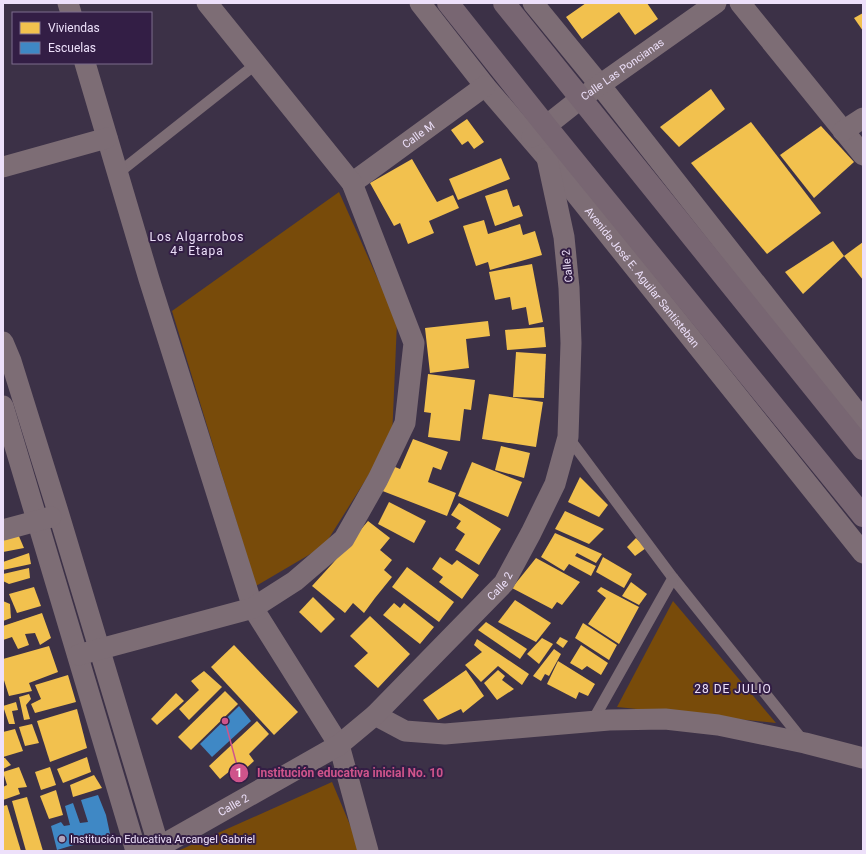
<svg xmlns="http://www.w3.org/2000/svg" width="866" height="854" font-family="Roboto,sans-serif">
  <rect width="100%" height="100%" fill="#3c3147"/>
  <!-- green -->
  <g fill="#784b0a">
    <path d="M339,192L397,322L392,438L324,546L256,586L172,311Z"/>
    <path d="M673,601L776,723L617,707Z"/>
    <path d="M332,782L361,851H181L180,850Z"/>
  </g>
  <!-- homes -->
  <g fill="#f2c14e">
    <path d="M586,3H647L658,19L635,35L619,12L582,39L566,17Z"/>
    <path d="M863,13V31L854,18Z"/>
    <path d="M711,89L725,109L679,147L660,127Z"/>
    <path d="M467,119L484,142L474,149L468,141L462,145L451,130Z"/>
    <path d="M751,122L821,213L767,254L691,163Z"/>
    <path d="M821,126L854,162L814,198L780,155Z"/>
    <path d="M501,158L510,179L458,200L449,179Z"/>
    <path d="M412,159L437,202L453,195L459,208L429,221L434,233L408,244L400,223L394,226L370,183Z"/>
    <path d="M507,189L513,207L519,205L523,216L495,226L485,196Z"/>
    <path d="M484,220L488,234L520,224L523,235L535,231L542,255L490,270L488,262L476,266L463,226Z"/>
    <path d="M833,241L844,256L803,294L785,272Z"/>
    <path d="M863,242V280L844,256Z"/>
    <path d="M532,264L543,322L529,325L526,307L512,310L510,297L495,300L489,272Z"/>
    <path d="M488,321L490,336L466,339L469,368L430,373L425,328Z"/>
    <path d="M544,327L546,347L507,350L505,330Z"/>
    <path d="M516,352L546,354L544,398L513,397Z"/>
    <path d="M428,374L475,380L471,410L464,409L460,441L428,437L431,413L424,412Z"/>
    <path d="M489,394L543,402L536,447L482,439Z"/>
    <path d="M413,439L448,452L441,470L433,467L428,482L456,493L447,516L380,490L390,465L400,469Z"/>
    <path d="M501,446L530,453L524,478L495,470Z"/>
    <path d="M472,462L522,482L508,517L458,496Z"/>
    <path d="M580,477L608,505L599,517L568,502Z"/>
    <path d="M389,502L426,521L414,543L378,524Z"/>
    <path d="M459,503L501,529L479,565L455,550L465,534L456,528L461,521L451,515Z"/>
    <path d="M565,511L604,529L589,544L555,529Z"/>
    <path d="M368,521L390,538L380,550L392,560L384,570L392,577L375,598L364,613L353,603L345,613L312,586L333,563Z"/>
    <path d="M555,533L602,554L596,563L577,553L575,556L596,566L591,576L569,564L564,571L541,557Z"/>
    <path d="M18,534L24,548L3,552V538Z"/>
    <path d="M636,538L646,548L635,556L627,547Z"/>
    <path d="M29,553L31,564L3,570V562Z"/>
    <path d="M440,557L452,565L457,560L479,575L462,599L439,582L443,577L432,569Z"/>
    <path d="M603,557L632,574L624,588L596,572Z"/>
    <path d="M536,558L580,582L562,605L557,602L552,609L512,588Z"/>
    <path d="M407,567L454,602L439,622L392,587Z"/>
    <path d="M29,568L30,578L9,584L3,581V574Z"/>
    <path d="M631,582L647,594L639,605L622,596Z"/>
    <path d="M34,587L41,606L17,613L9,594Z"/>
    <path d="M601,587L639,607L619,644L588,624L606,598L597,591Z"/>
    <path d="M313,597L335,619L321,633L299,612Z"/>
    <path d="M515,600L551,623L536,642L498,622Z"/>
    <path d="M3,601L10,604L11,618L3,621Z"/>
    <path d="M394,603L400,608L404,603L434,627L420,644L383,615Z"/>
    <path d="M42,613L51,638L40,645L35,633L25,634L29,645L18,649L12,637L3,640V626Z"/>
    <path d="M370,616L410,654L378,688L354,666L368,653L350,636Z"/>
    <path d="M486,622L527,649L520,659L478,630Z"/>
    <path d="M583,623L617,645L609,660L575,638Z"/>
    <path d="M560,637L568,641L563,648L556,643Z"/>
    <path d="M542,638L553,644L539,664L527,654Z"/>
    <path d="M477,639L529,674L522,685L498,666L481,682L465,665L482,652L474,645Z"/>
    <path d="M234,645L298,712L274,735L211,667Z"/>
    <path d="M581,645L608,663L601,675L587,666L582,670L570,663Z"/>
    <path d="M49,646L58,672L29,683L32,691L9,696L3,677V659Z"/>
    <path d="M554,649L561,654L549,676L545,674L541,681L533,676Z"/>
    <path d="M558,661L595,684L588,696L579,692L576,699L547,684Z"/>
    <path d="M466,670L484,696L463,713L461,709L438,720L423,700Z"/>
    <path d="M498,670L505,676L502,680L514,689L497,700L484,683Z"/>
    <path d="M204,671L222,687L189,720L179,709L199,690L191,681Z"/>
    <path d="M68,675L76,702L35,713L31,704L41,699L35,685Z"/>
    <path d="M225,691L238,704L191,750L178,737Z"/>
    <path d="M176,693L184,701L157,725L151,719Z"/>
    <path d="M29,694L31,699L26,705L30,719L24,720L19,697Z"/>
    <path d="M16,702L18,710L12,711L15,724H9L3,706Z"/>
    <path d="M77,709L87,748L50,762L37,721Z"/>
    <path d="M257,721L269,734L249,754L254,761L242,772L236,766L220,779L209,766Z"/>
    <path d="M32,724L39,743L25,746L19,727Z"/>
    <path d="M15,729L23,751L3,757V732Z"/>
    <path d="M87,757L91,772L63,783L57,769Z"/>
    <path d="M3,758H5L11,765L3,769Z"/>
    <path d="M19,767L27,787L18,788L20,794L3,800V787L7,785L3,772Z"/>
    <path d="M50,767L56,785L41,790L35,772Z"/>
    <path d="M94,775L102,788L73,797L70,785Z"/>
    <path d="M56,790L63,815L49,819L40,796Z"/>
    <path d="M27,797L43,851H26L12,801Z"/>
    <path d="M7,805L21,851H3V806Z"/>
  </g>
  <!-- schools -->
  <g fill="#3f88c5">
    <path d="M239,706L251,721L212,757L200,744Z"/>
    <path d="M98,795L106,815L110,834L57,850L51,826L61,822L64,826L70,825L65,806L73,803L80,823L88,822L81,800Z"/>
  </g>
  <g fill="none" stroke-linecap="round" stroke-linejoin="round">
    <!-- lane -->
    <g stroke="#7d6d75" stroke-width="11">
      <path d="M117,174L256,64"/>
      <path d="M568,437L673,578L804,742"/>
      <path d="M592,722L673,578"/>
    </g>
    <!-- street -->
    <g stroke="#7d6d75" stroke-width="21">
      <path d="M68,3L71,13"/>
      <path id="s1" d="M420,3L485,86L547,158L863,553"/>
      <path d="M533,3L600,85L863,420"/>
      <path d="M740,3L863,155"/>
      <path d="M85,63L149,279L253,608L339,745L368,851"/>
      <path d="M843,131L863,118"/>
      <path id="s2" d="M532,137L580,99L716,3"/>
      <path d="M3,167L107,138"/>
      <path id="s3" d="M352,183L485,86"/>
      <path d="M3,342L11,361L59,515L159,847L160,851"/>
      <path d="M3,406L136,851"/>
      <path d="M3,530L51,517"/>
      <path d="M78,655L253,608L295,581L344,539L378,479L405,423L414,343L352,183L207,3"/>
      <path d="M375,715L405,731L445,734L609,720L665,719L718,725L805,743L863,758"/>
      <path id="s4" d="M147,851L159,847L339,745L375,715L504,583L531,533L555,484L568,437L571,343L569,288L564,237L547,158"/>
    </g>
    <!-- secondary -->
    <g stroke="#786672" stroke-width="22">
      <path d="M448,3L546,126L863,516"/>
      <path d="M504,3L863,449"/>
    </g>
  </g>
  <!-- markers -->
  <circle fill="#afa3bb" stroke="#331e45" stroke-width="1.5" cx="62" cy="839" r="4"/>
  <g text-anchor="middle" stroke-width="4" stroke-linejoin="round" paint-order="stroke">
    <!-- street labels -->
    <g font-size="11" fill="#ede0fa" stroke="#331e45">
      <text dy="4" stroke="none"><textPath href="#s2" startOffset="113">Calle Las Poncianas</textPath></text>
      <text dy="4" stroke="none"><textPath href="#s3" startOffset="82">Calle M</textPath></text>
      <text transform="translate(567 266) rotate(-96)" y="4">Calle 2</text>
      <text dy="4" stroke="none"><textPath href="#s1" startOffset="353">Avenida José E. Aguilar Santisteban</textPath></text>
      <text dy="4" stroke="none"><textPath href="#s4" startOffset="446">Calle 2</textPath></text>
      <text dy="4" stroke="none"><textPath href="#s4" startOffset="98">Calle 2</textPath></text>
    </g>
    <!-- poi labels -->
    <g font-size="11" fill="#ede0fa" stroke="#331e45" text-anchor="start">
      <text x="70" y="843">Institución Educativa Arcangel Gabriel</text>
    </g>
    <!-- neighbourhood labels -->
    <g font-size="12" letter-spacing="1" fill="#ede0fa" stroke="#331e45">
      <text x="197" y="241">Los Algarrobos<tspan x="197" dy="14">4ª Etapa</tspan></text>
      <text x="733" y="693">28 DE JULIO</text>
    </g>
  </g>
  <!-- callouts -->
  <path fill="none" stroke="#cf548b" stroke-width="1.5" d="M225 721L239 773"/>
  <g fill="#cf548b" stroke="#331e45" stroke-width="1.5">
    <circle cx="225" cy="721" r="4"/>
    <circle cx="239" cy="773" r="10"/>
  </g>
  <g font-size="12" text-anchor="middle" font-weight="bold" fill="#fff">
    <text x="239" y="777">1</text>
  </g>
  <g font-size="12" text-anchor="middle" font-weight="bold" fill="#cf548b" stroke="#331e45" stroke-width="4" stroke-linejoin="round" paint-order="stroke">
    <text x="350" y="777">Institución educativa inicial No. 10</text>
  </g>
  <!-- border -->
  <rect width="866" height="854" fill="none" stroke="#ede0fa" stroke-width="8"/>
  <!-- legend -->
  <rect x="12" y="12" width="140" height="52" fill="#331e45" stroke="#7d6c8d"/>
  <rect x="20" y="22" width="20" height="12" fill="#f2c14e" stroke="#7d6c8d"/>
  <text x="48" y="32" font-size="12" fill="#ede0fa">Viviendas</text>
  <rect x="20" y="42" width="20" height="12" fill="#3f88c5" stroke="#7d6c8d"/>
  <text x="48" y="52" font-size="12" fill="#ede0fa">Escuelas</text>
</svg>
